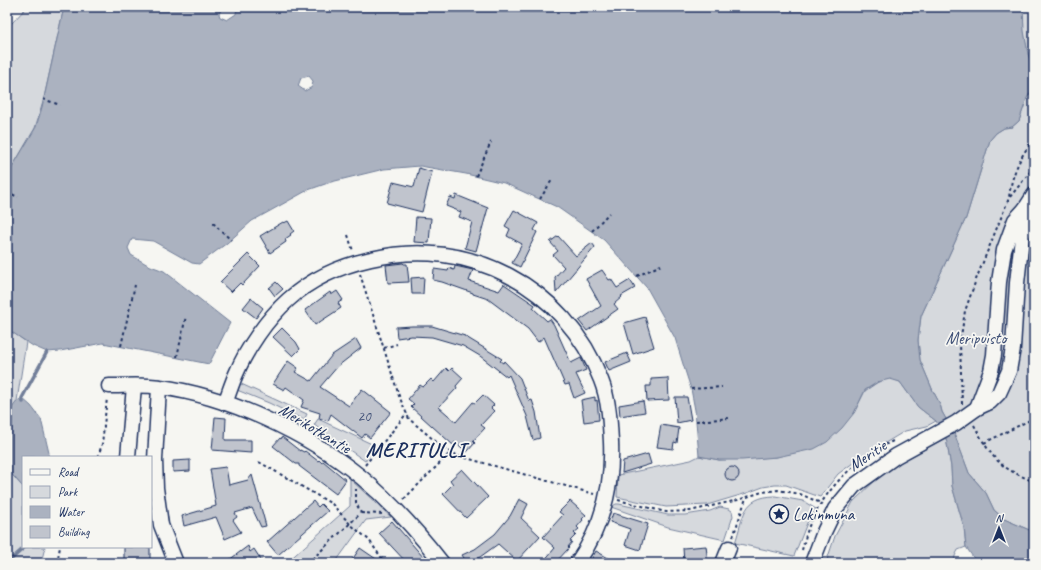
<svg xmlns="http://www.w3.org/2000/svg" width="1041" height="570" font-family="Caveat,sans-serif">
  <rect width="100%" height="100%" fill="#f6f6f2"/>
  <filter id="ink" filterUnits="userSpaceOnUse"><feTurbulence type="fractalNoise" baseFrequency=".025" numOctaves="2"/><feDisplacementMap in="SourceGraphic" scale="8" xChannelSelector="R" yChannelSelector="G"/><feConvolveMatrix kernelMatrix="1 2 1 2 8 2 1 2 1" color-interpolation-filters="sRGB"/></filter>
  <g filter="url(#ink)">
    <!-- green -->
    <g fill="#d6d9dd" stroke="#78849e">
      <path d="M24,7H64L43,102L35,128L7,176V26L12,23L25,9Z"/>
      <path d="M1023,7H1034V72C1027,51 1021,29 1023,7Z"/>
      <path d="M1034,86V532L1004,519L994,510L986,493L969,473L954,433L942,412L940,404L933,391L920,360L918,340L921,316L966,218L990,140L996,133L1004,128L1012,127L1019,121L1027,98Z"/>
      <path d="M7,328L26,342L17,401L7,420Z"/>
      <path d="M890,378L900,382L918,407L936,421L927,426L905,431L857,460L838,474L820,497L786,485H775L763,487L747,493L707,505L666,507L617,497L618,475L691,460L699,456L719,460L777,457L854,413L865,391L878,382Z"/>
      <path d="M239,383L307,414L304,420L269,403L237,390Z"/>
      <path d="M318,419L376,446L365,461L314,425Z"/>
      <path d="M946,438L951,467L952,486L964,527L966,547L958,550L955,556L954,563H826L835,536L853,502L886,470Z"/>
      <path d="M7,469L23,487V547H45L41,563H7Z"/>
      <path d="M350,479L391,517L366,520L335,563H286L350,506Z"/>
      <path d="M775,496L803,501L816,509L807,523L794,556L735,543C744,516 742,497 775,496Z"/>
      <path d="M616,504H619L668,515H685L710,511L720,507L729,509L732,511L733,516L725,540L668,527L611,507Z"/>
    </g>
    <!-- water -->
    <g fill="#abb2c0" stroke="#717e99" fill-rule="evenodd">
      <path d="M64,7H222L219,14L220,17L227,20L236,14L237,7H1023L1024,31L1028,54L1034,72V86L1027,98L1019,121L1012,127L1004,128L996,133L990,140L966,218L921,316L918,340L920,360L933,391L940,404L942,412L954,433L969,473L986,493L994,510L1004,519L1034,532V563H977L966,547L964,527L952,486L951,467L946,438L936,421L918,407L900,382L890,379L878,382L865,390L854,413L842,428L827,442L814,449L777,457L742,460H719L699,456L695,410L691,389L683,364L675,338L647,288L604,240L557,207L504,183L466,174L420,166L384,169L331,182L308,190L252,221L227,243L199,264L192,263L153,241L132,239L128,248L131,255L148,265L164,271L230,323L209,364L103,343L60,351L47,352L33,346L7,329V176L36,127L42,107ZM309,76L313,81L312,87L305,91L298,86L301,78Z"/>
      <path d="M22,398L31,406L41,419L49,453L47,457H23V487L7,469C7,448 1,409 22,398Z"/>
    </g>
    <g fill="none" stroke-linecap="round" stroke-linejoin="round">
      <!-- stream -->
      <g stroke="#717e99" stroke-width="3.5">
        <path d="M23,402L22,398L47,352"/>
        <path d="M7,563L25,547"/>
      </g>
    </g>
    <!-- building -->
    <g fill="#c0c4cd" stroke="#1b2f5e">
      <path d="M419,168L432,172L422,212L387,203L393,182L414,187Z"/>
      <path d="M456,195L488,208L476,251L465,248L472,222L459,217L461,212L446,206L450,197L455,199Z"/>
      <path d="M514,210L538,223L534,230L537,232L520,267L512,263L522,244L507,236L510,229L505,226Z"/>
      <path d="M416,217L431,218L429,243L414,242Z"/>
      <path d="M288,221L294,231L290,234L291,235L285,239L286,242L270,253L260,236L283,222L284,223Z"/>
      <path d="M558,236L576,256L592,243L595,247L556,293L555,277L564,267L553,255L558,251L550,242Z"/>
      <path d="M248,254L260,266L242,285L240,283L231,292L220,282Z"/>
      <path d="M403,263L404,264H407L409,282L388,283L386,265Z"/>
      <path d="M455,266L473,270L469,281L499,291L504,284L535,305L533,308L547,321L550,319L554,325L571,363L581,358L586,370L576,374L585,393L574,398L569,384L565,385L544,337L538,342L528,329L488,299L473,294V293L442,282L433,280L434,269L448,271L449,268L454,270Z"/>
      <path d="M602,270L609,280L611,279L617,288L630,280L635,288L621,296L622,297L614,304L618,309L587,331L579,321L601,306L586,279Z"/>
      <path d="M424,277L423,294H412L411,278Z"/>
      <path d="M276,282L283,289L275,296L269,288Z"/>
      <path d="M337,291L343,300L338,303L341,308L315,325L305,310L330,292L331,295Z"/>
      <path d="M251,298L263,308L256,318L243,308Z"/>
      <path d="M645,317L654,347L633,354L624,323Z"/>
      <path d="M412,326H432L465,336V337H466L502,359L500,361L503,363L504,361L520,378L529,401L532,400L536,412L540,438L533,440L527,416L509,375L507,377L480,356L463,346L432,337L411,336L397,338L396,327Z"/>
      <path d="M282,328L296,342L300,349L293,356L273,337Z"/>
      <path d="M356,339L361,348L338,366L320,387L349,406L362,389L391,412L370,438L365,434L362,438L331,414L328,421L319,418L320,413L301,407L304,400L286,387L284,390L273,384L288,361L298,368L295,372L311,381L332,355Z"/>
      <path d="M627,353L631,362L609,371L605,362Z"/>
      <path d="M446,368L449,371L452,368L463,378L456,386L457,388L439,407L456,422L473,402L475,403L483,395L494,405L491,408L494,411L481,425L485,428L473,441L475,443L467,452L455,442L453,445L411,407L414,404L408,399L420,385L423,387L431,379L434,382Z"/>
      <path d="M668,378L669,400L647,401L646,386H651V379Z"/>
      <path d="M595,397V401L597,400L599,420L584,422L581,400Z"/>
      <path d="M675,397H687L691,420L677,423Z"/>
      <path d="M643,401L645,412L620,416L619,405Z"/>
      <path d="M215,417L226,418L225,440H251V453L212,450Z"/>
      <path d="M661,425L679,428L677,443L674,442L673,449L657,447Z"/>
      <path d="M282,437L300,451V450L304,452L305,451L318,461L319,460L322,463L323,461L346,480L336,494L299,466V464H296L273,446L280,438L281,439Z"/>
      <path d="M648,454L651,464L622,473L623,461Z"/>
      <path d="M190,460V471L173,472V461Z"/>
      <path d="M226,467L229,485L248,480L252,475L266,526L261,527L252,508L235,513L237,517L233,520L241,532L225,539L216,517L184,526L182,516L216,506L210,469Z"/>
      <circle cx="732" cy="474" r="7"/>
      <path d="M462,469L488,497L466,518L443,494L453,484L450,480Z"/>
      <path d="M519,499L528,504L521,518L540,536L517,561L498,544L480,557L467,563L462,555L475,549L495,534L510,516Z"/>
      <path d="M313,501L318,507L321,504L328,511L278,555L267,542Z"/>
      <path d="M570,501L586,515L582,519L583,520L577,527L579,529L574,533L576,535L570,541L572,542L568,547L569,548L555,563H542L555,548L543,537L563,515L559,512Z"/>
      <path d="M613,513L648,524L640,550L625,545L630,529L610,522Z"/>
      <path d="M392,521L424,558L419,563H407L379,533Z"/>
      <path d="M248,546L250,552L254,549L263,563H225Z"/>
      <path d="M706,546L708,563H684L683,548Z"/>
      <rect x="124" y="547" width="26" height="16"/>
      <path d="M360,548L382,563H350Z"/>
      <path d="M596,551L617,563H597L591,560Z"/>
    </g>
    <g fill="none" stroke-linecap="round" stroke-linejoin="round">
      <!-- minor casing -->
      <g stroke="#1b2f5e" stroke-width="17">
        <g id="minor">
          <path d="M109,386C125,386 143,384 160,387C228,396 307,433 361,477C391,502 418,532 442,563"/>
          <path d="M159,387L155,460L156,488L161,525L176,563"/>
          <path d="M225,403C229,393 232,383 236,374C247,348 267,319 288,300C311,279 340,266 371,259C467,235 566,287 601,380C609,400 610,421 611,442C613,487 603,526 577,563"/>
          <path d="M977,408L991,371L994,355L999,282L1004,250L1015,220L1025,209L1034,195"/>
          <path d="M128,457L134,386"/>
          <path d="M723,563L729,548"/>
          <path d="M812,563L824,532L835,509L854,486L896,456L956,423L977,408L990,402L999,393L1009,371L1013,348L1017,283L1022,238L1026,225L1025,209"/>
        </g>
      </g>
      <!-- path -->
      <g stroke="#1b2f5e" stroke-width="2" stroke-dasharray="3 3" stroke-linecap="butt">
        <path d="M43,99L60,105"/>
        <path d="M476,176L491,142"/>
        <path d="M7,192L18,197"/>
        <path d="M1010,197L1034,167"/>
        <path d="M540,199L552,180"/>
        <path d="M213,223L231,240"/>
        <path d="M592,231L609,213"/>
        <path d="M348,235L353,251"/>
        <path d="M360,274L399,396L409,419L446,450L459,456L594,494"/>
        <path d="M637,276L661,265"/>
        <path d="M121,346L135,285"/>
        <path d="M384,348L397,344"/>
        <path d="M177,357L186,316"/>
        <path d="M691,389L722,387"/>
        <path d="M962,404L960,343L965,311L977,277L1009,198C1011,176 1020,156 1034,139"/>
        <path d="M696,421L730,418"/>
        <path d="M974,425C981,438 988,452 999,462C1008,471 1022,476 1034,482"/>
        <path d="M984,443L1034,418"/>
        <path d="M98,457L102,444L107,398"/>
        <path d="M259,462L332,504L350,524L369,540L385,563"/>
        <path d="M365,465L407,413"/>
        <path d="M404,499L451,452"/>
        <path d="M618,500L666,512L690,511L738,500L762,492L778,490L800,494L823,504"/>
        <path d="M361,513L383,514"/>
        <path d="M733,537L746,498"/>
        <path d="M802,550C804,543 806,534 809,526C825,488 858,457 895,440"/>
        <path d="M57,563L60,547"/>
        <path d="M308,563L361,513L356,503V489"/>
      </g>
      <!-- minor -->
      <use href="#minor" stroke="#f6f6f2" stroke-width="14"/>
    </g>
  </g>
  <!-- icons -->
  <defs>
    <g id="sight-ring" transform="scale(1)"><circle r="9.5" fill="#f6f6f2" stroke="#1b2f5e" stroke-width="1.5"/><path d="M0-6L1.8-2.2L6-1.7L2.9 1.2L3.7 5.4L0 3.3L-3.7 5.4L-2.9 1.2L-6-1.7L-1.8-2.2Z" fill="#1b2f5e"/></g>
  </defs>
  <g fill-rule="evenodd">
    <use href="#sight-ring" x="779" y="514"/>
  </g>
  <g text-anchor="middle" stroke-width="3.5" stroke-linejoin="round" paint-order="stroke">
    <!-- number labels -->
    <g font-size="15" fill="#44547a">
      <text x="364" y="421">20</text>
    </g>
    <!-- park labels -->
    <g font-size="17" fill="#405177" stroke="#f6f6f2">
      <text x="976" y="344">Meripuisto</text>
    </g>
    <!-- street labels -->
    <g font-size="17" fill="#1b2f5e" stroke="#f6f6f2">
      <text transform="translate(315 428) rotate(31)" y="6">Merikotkantie</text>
      <text transform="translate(867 455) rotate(-34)" y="6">Meritie</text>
    </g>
    <!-- poi labels -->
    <g font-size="17" fill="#1b2f5e" stroke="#f6f6f2" text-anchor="start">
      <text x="793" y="520">Lokinmuna</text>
    </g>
    <!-- district labels -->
    <g font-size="21" font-weight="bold" letter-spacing="1" fill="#1b2f5e" stroke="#f6f6f2">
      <text x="416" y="457">MERITULLI</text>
    </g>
  </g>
  <!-- margin -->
  <rect width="1041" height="570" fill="none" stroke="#f6f6f2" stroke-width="24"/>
  <rect x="12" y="12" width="1017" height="546" fill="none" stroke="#1b2f5e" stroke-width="1.5" filter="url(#ink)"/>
  <!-- legend -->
  <rect x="22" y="456" width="130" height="92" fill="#f6f6f2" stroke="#9ea6b7"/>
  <rect x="30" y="469" width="20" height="6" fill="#f6f6f2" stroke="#9ea6b7"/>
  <text x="58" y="476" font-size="12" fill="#1b2f5e">Road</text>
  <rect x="30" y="486" width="20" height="12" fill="#d6d9dd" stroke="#9ea6b7"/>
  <text x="58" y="496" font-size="12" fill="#1b2f5e">Park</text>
  <rect x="30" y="506" width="20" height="12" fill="#abb2c0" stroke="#9ea6b7"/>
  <text x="58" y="516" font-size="12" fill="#1b2f5e">Water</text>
  <rect x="30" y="526" width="20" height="12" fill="#c0c4cd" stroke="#9ea6b7"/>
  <text x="58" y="536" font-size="12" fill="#1b2f5e">Building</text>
  <!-- north arrow -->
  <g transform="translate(999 528)" stroke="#f6f6f2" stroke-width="3" paint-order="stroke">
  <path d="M0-3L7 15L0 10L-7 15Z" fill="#1b2f5e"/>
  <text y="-6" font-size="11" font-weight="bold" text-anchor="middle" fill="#1b2f5e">N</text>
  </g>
</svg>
